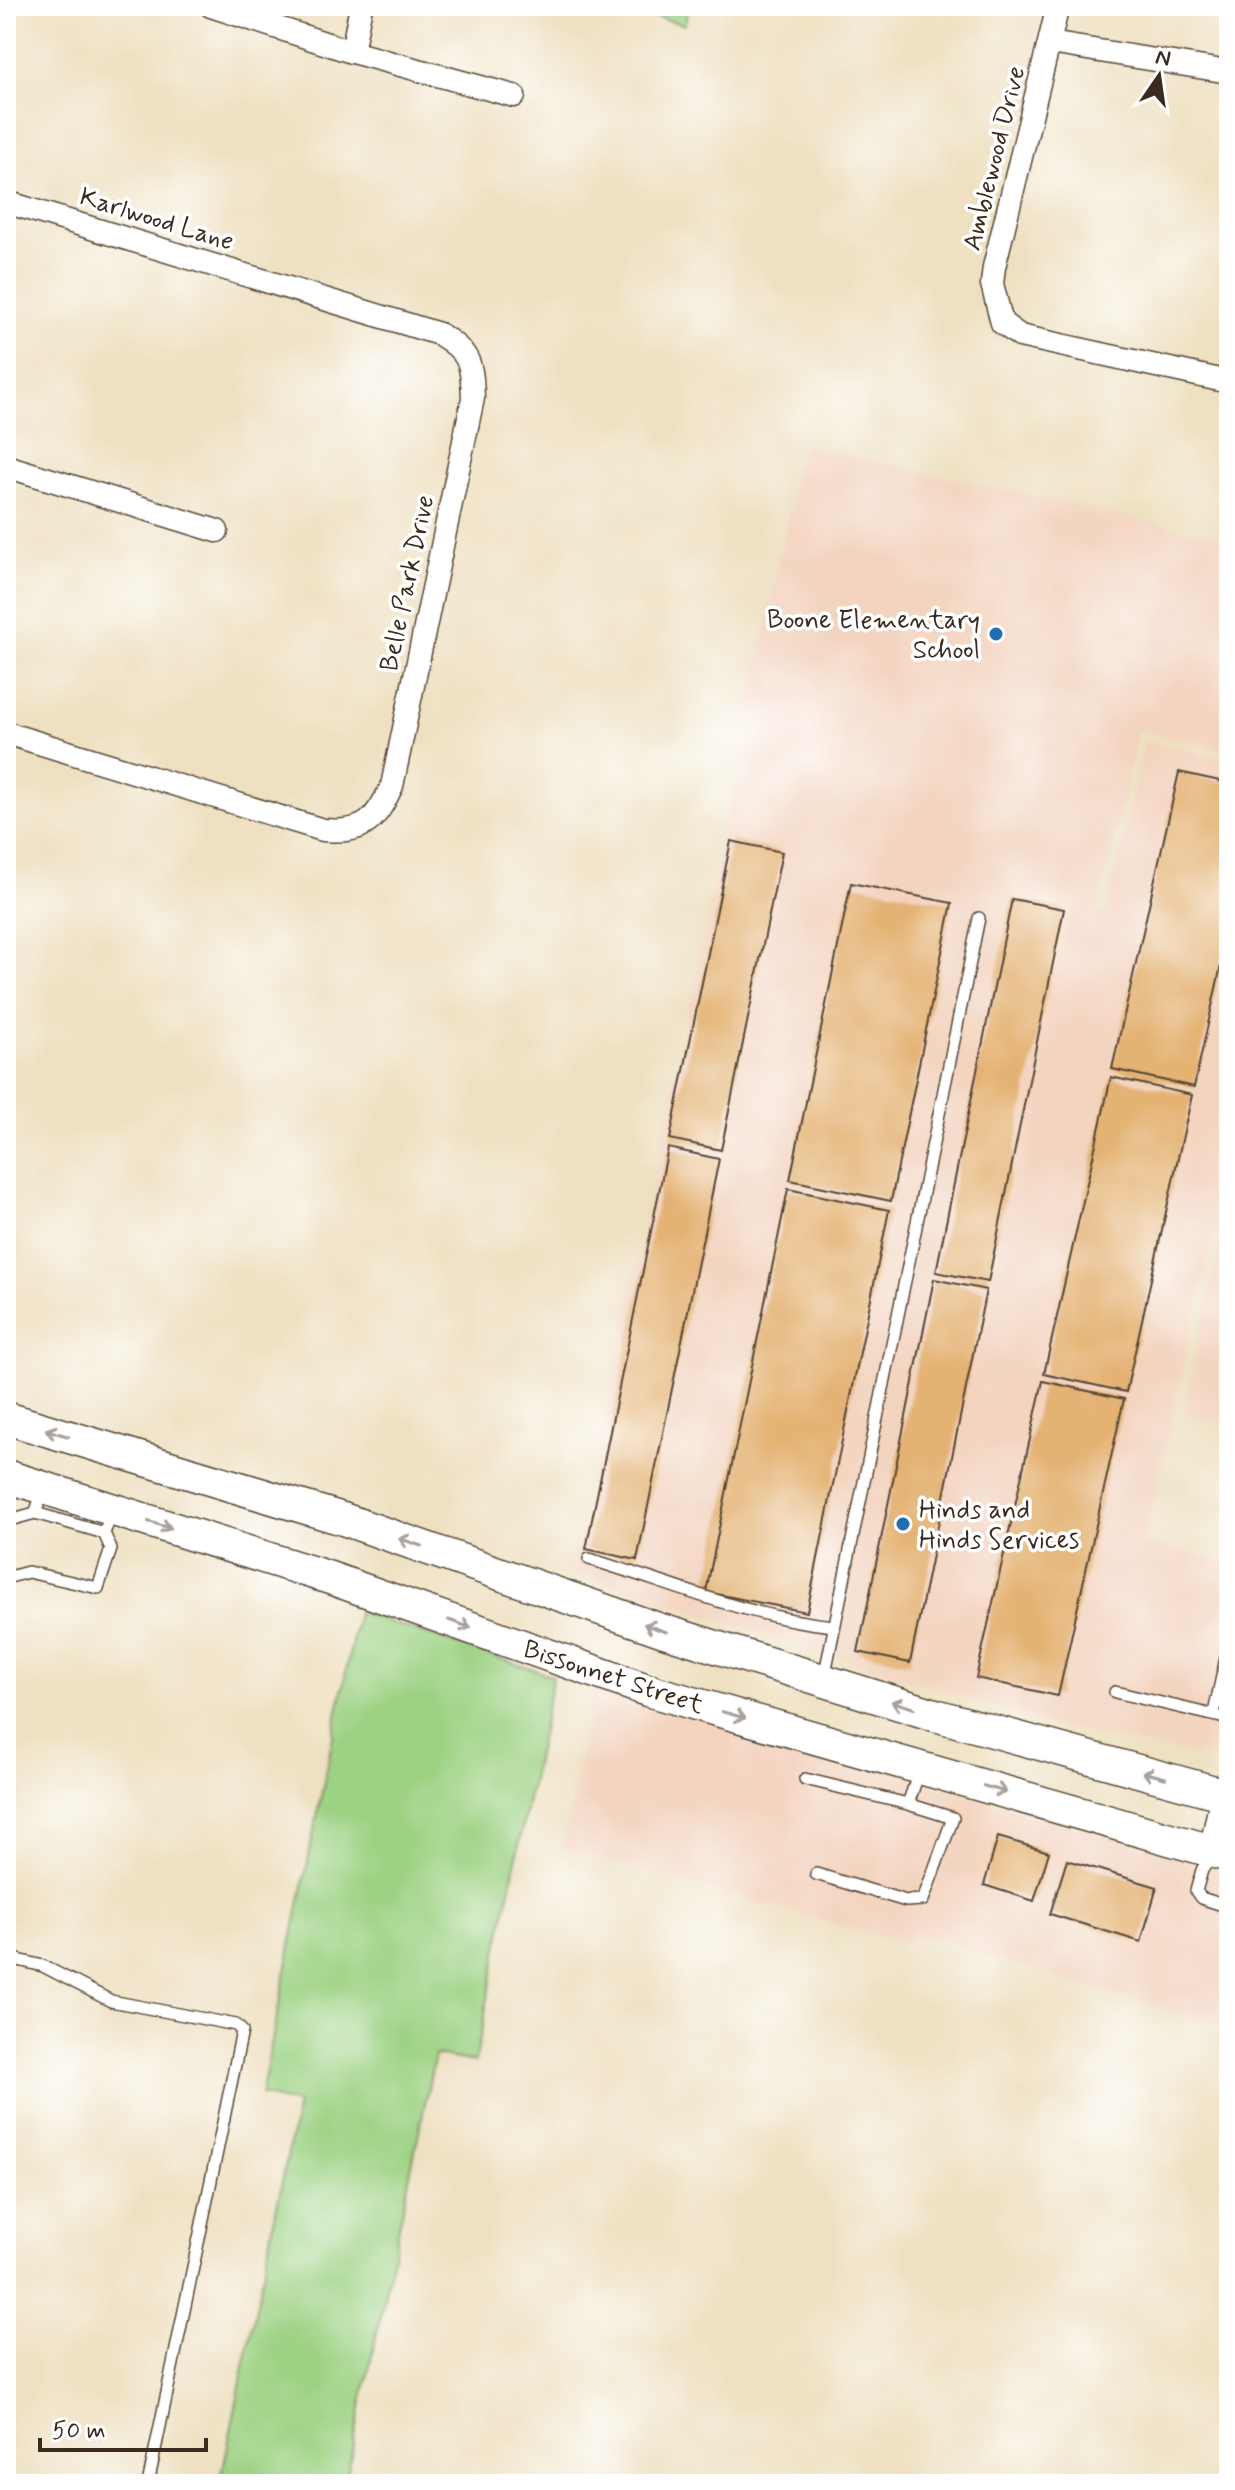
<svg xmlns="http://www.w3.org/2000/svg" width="1235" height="2490" font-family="Mynerve,sans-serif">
  <rect width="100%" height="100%" fill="#fff"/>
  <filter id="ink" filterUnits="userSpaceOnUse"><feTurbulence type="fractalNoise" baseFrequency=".0125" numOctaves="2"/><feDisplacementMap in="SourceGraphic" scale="16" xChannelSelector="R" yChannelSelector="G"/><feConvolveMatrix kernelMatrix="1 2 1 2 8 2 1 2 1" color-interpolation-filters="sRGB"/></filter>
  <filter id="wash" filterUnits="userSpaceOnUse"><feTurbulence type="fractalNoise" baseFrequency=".006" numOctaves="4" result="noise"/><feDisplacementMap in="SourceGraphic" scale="32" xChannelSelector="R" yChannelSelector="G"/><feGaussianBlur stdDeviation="1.8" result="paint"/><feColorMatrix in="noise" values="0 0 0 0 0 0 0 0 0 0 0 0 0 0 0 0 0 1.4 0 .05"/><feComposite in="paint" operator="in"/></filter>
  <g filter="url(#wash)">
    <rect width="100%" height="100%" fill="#eee0c0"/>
    <!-- built -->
    <g fill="#f3d4bf">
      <path d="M802,445L1229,539V750L1138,730L1098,910L1107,911L1144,741L1229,760V1165L1144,1542L1229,1562V1761L1054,1726L574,1574Z"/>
      <path d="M1229,1204V1425L1183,1413Z"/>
      <path d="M595,1685L1229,1872V2030L914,1933L907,1944L562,1848Z"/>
    </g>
    <!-- green -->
    <g fill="#9dd283" stroke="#6c7e50" stroke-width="2">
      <path d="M618,6H688L685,25Z"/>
      <path d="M358,1612L553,1676L475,2062L435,2055L345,2484H220L298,2104L261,2095Z"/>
    </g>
    <g id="blocks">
      <!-- building -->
      <g fill="#e4b273">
        <path d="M1179,772L1229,783V930L1194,1087L1112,1069Z"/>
        <path d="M731,841L782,852L721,1150L670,1139Z"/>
        <path d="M851,883L952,903L891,1201L790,1180Z"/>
        <path d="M1012,899L1064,909L988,1282L936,1272Z"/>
        <path d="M1111,1077L1192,1095L1126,1392L1044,1374Z"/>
        <path d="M668,1148L719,1159L637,1560L586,1549Z"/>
        <path d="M788,1189L889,1210L807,1612L706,1592Z"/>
        <path d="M934,1279L986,1290L910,1663L858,1652Z"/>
        <path d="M1043,1381L1124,1399L1058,1696L976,1678Z"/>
        <path d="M998,1837L1049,1852L1034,1901L984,1885Z"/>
        <path d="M1067,1860L1157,1887L1141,1942L1050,1914Z"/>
      </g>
    </g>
  </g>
  <g filter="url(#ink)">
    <use href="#blocks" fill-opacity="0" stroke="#564536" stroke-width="2"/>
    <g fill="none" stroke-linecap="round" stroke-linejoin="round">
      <!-- lane casing -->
      <g stroke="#564536" stroke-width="14">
        <g id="lane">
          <path d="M35,1513L104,1533L113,1511"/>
          <path d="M6,1521L35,1513L44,1490"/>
          <path d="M589,1559C670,1583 749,1618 834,1626"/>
          <path d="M6,1578L28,1572L98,1588L111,1549L104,1533"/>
          <path d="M824,1678L979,918"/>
          <path d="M1115,1692L1229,1719"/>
          <path d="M1214,1713L1229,1644"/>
          <path d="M805,1779L908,1804"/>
          <path d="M1212,1856L1202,1870L1196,1891L1201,1898L1229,1907"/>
          <path d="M816,1874L906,1901L923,1900L953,1818L908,1804L920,1769"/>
          <path d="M6,1957L43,1966L111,2001L236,2025L242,2031L148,2484"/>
        </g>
      </g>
      <!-- street casing -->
      <g stroke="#564536" stroke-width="25">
        <g id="street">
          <path d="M211,6L352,52L514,96"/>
          <path d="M1058,6L994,267L992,284L1002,323L1020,336L1229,382"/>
          <path d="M1050,43L1229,72"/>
          <path d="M352,52L361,6"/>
          <path d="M6,202L439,334C470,352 472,363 473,398L392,786C374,823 365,833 323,830L6,733"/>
          <path d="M6,466L217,531"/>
        </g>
      </g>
      <!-- secondary casing -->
      <g stroke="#564536" stroke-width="35">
        <g id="secondary">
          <path d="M6,1418L343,1519L661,1630L935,1715L1229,1796"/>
          <path d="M6,1476L330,1578L647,1690L1229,1856"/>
          <path d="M1215,1852L1227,1795"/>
        </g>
      </g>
      <!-- lane -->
      <use href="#lane" stroke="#fff" stroke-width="11"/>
      <!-- street -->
      <use href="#street" stroke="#fff" stroke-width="22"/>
      <!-- secondary -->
      <use href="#secondary" stroke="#fff" stroke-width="32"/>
    </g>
    <!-- one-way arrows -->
    <defs><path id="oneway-shaft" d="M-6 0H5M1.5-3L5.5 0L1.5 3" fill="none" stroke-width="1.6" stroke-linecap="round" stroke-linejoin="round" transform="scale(2)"/></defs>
    <g stroke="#a79f9a">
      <use href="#oneway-shaft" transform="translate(57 1433) rotate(-163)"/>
      <use href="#oneway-shaft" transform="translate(160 1525) rotate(17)"/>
      <use href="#oneway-shaft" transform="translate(410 1542) rotate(-161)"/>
      <use href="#oneway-shaft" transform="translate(460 1624) rotate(19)"/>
      <use href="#oneway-shaft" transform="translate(655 1628) rotate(-161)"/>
      <use href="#oneway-shaft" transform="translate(903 1705) rotate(-163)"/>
      <use href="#oneway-shaft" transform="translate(734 1715) rotate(16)"/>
      <use href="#oneway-shaft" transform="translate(1154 1775) rotate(-165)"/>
      <use href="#oneway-shaft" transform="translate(995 1789) rotate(16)"/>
    </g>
  </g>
  <!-- markers -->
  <g fill="#1f6fb2" stroke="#fff" stroke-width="3">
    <circle cx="996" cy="634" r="8"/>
    <circle cx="903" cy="1524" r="8"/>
  </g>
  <g text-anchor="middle" stroke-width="7" stroke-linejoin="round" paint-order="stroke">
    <!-- street labels -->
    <g font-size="26" fill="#3b2a1e" stroke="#fff">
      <text transform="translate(993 158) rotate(-76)" y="9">Amblewood Drive</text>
      <text transform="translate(157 218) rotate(17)" y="9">Karlwood Lane</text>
      <text transform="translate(406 583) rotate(-78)" y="9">Belle Park Drive</text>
      <text transform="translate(614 1676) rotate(18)" y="9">Bissonnet Street</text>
    </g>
    <!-- poi labels -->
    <g font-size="26" fill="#3b2a1e" stroke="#fff" text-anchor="end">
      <text x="980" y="628">Boone Elementary<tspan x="980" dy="30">School</tspan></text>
      <text x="919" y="1518" text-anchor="start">Hinds and<tspan x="919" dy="30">Hinds Services</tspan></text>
    </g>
  </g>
  <!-- margin -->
  <rect width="1235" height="2490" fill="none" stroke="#fff" stroke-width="32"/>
  <!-- north arrow -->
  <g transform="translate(1159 76) rotate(13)" stroke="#ffffff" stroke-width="6" paint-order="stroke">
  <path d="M0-6L14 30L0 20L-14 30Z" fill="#3b2a1e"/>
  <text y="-12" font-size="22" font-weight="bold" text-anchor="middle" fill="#3b2a1e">N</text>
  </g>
  <!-- scale -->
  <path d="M40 2438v12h166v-12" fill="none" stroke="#3b2a1e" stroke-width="4"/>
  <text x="52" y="2438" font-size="24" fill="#3b2a1e" stroke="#ffffff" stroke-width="6" paint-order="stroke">50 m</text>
</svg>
